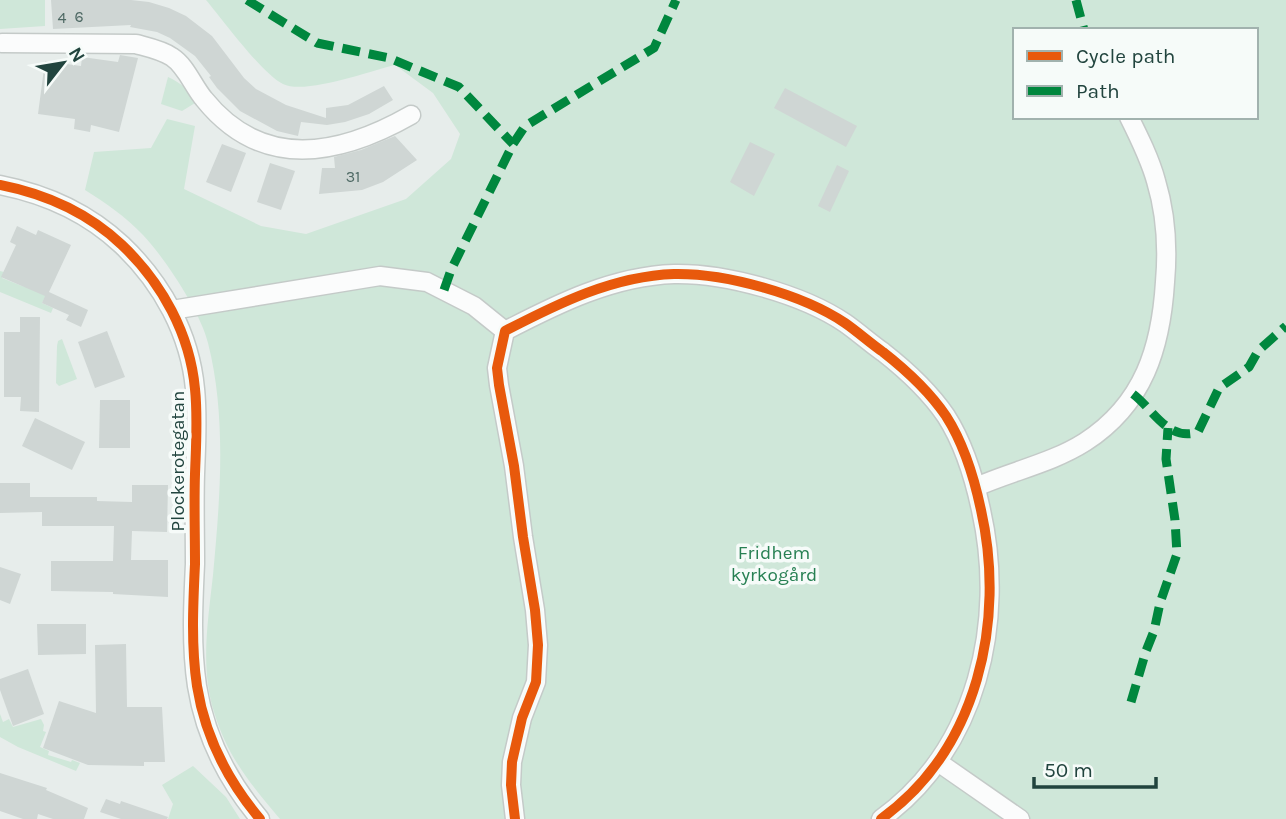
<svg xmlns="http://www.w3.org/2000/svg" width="1286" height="819" font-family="Karla,sans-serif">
  <rect width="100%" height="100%" fill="#e7edeb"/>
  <!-- green -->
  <g fill="#cfe7d9" fill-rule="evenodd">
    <path d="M0,0H45V26L0,29Z"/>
    <path d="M206,0H1286V819H280C250,783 228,758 214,712C200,667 208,621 213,575C220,499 227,418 208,343C201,313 165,258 143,235C126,217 106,203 85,190L94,152L151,148L167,119L195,126L184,189L261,226L306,234L406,199L451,159L460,134L433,93L395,65C370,71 305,95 283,84C263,75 223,20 206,0ZM1015,30H1256V117H1015Z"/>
    <path d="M168,77C179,82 192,91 195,103L182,111L161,104Z"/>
    <path d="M0,271L4,272L2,278L22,286L47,293L42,303L53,308L51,313L0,292Z"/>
    <path d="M62,339L77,379L59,386L56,383L57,346L58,341Z"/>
    <path d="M0,714L3,722L9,719L13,727L41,719L44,725L43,731L46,732L40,747L49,751L48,755L71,762L72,760L80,763L76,771L18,747L0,737Z"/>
    <path d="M193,766L226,797L240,819H168L173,804L162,785Z"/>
  </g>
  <!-- building -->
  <g fill="#cfd6d4">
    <path d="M51,0H131L149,2L169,8L186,16L212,36L244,78L256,89L286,105L326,118V108L348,105L384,86L393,100L369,114L345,122L327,125L301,122L298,136L277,131L240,111L217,88L209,77L211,76L195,56L170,38L157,32L130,27L131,25L53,29Z"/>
    <path d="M120,55L138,58L119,132L91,125L90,132L74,129L75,119L38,114L45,61L81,66L82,57L118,62Z"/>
    <path d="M785,88L857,126L846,147L774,108Z"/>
    <path d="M395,136L417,160L383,182L362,190L319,194L322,168H335L334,157L361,150Z"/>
    <path d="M750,142L775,154L754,196L730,182Z"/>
    <path d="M222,144L246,153L231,192L206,182Z"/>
    <path d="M270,163L295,171L281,210L257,202Z"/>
    <path d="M837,165L849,171L830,212L818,206Z"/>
    <path d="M17,226L36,235L38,230L71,245L49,292L88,310L81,327L66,320L69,315L42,303L45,296L1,277L16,245L10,242Z"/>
    <path d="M20,317H40L39,412L20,411L21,397H4V332H20Z"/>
    <path d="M107,331L125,377L95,388L78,342Z"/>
    <path d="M100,400H130V448H99Z"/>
    <path d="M35,418L85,442L72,470L22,446Z"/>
    <path d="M0,483H30V497H97V501L132,502V485H168L167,532L132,531L131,560H168V597L113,594V592L51,591V561H113L114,526H42V512L0,513Z"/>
    <path d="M0,567L21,574L10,604L0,600Z"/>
    <path d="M37,624H86V654L38,655Z"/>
    <path d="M126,644L127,707H162L165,762H144V766L88,765L43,748L59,701L96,713L95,645Z"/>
    <path d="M28,669L44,714L13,726L0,690V679Z"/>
    <path d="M0,773L47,788L46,790L88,808L84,819H53L38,814L37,819H23L0,811Z"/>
    <path d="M106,799L120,804L121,801L168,817L167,819H121L100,812Z"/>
  </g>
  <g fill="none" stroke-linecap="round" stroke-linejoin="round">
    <!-- minor casing -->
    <g stroke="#c4cac8" stroke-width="21">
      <g id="minor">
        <path d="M2,43L136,44C147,47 162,50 172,57C186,66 193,86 204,99C262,171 339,156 411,115"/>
        <path d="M0,185C46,194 88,213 122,245C162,283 190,334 195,389C198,417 196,446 195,474C194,504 195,534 195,564C193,605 191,646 197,686C205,736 228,781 260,819"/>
        <path d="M172,310L380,276L427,282L474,306L505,331"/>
        <path d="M976,487C1012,471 1052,463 1085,442C1144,404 1161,347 1165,282C1168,248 1166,214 1156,181C1150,159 1139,137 1129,117"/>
        <path d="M938,762L1020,819"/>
        <path d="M515,819L511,785L512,762L522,718L536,682L538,645L535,610L523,537L514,466L499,385L497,368L505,331C557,304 613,276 674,274C725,273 802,294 845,323C858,332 870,343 883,352C906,370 929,391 946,416C964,444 974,477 981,510C1006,621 978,749 881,819"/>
      </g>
    </g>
    <!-- minor -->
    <use href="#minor" stroke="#fbfcfc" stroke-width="18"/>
    <!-- quiet -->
    <g stroke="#00873e" stroke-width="9" stroke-dasharray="18 9" stroke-linecap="butt">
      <path d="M247,0L317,43L389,58L459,87L513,144"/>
      <path d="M1076,0L1084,30"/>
      <path d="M444,290L451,270L513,144L525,126L654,48L676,0"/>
      <path d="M1133,394C1153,409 1168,442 1198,432L1219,388L1249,367L1258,351L1286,326"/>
      <path d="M1131,702L1146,651L1154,631L1160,603L1177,554L1175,520L1166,459L1168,428"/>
    </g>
    <!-- cycleway casing -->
    <g stroke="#f6fbf9" stroke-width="15">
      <g id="cycleway">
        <path d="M0,185C46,194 88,213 122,245C162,283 190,334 195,389C198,417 196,446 195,474C194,504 195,534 195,564C193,605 191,646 197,686C205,736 228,781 260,819"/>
        <path d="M515,819L511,785L512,762L522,718L536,682L538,645L535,610L523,537L514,466L499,385L497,368L505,331C557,304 613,276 674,274C725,273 802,294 845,323C858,332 870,343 883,352C906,370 929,391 946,416C964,444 974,477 981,510C1006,621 978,749 881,819"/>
      </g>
    </g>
    <!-- cycleway -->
    <use href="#cycleway" stroke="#e8590c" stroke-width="10"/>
  </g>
  <g text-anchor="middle" stroke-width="7" stroke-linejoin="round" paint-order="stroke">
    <!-- number labels -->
    <g font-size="16" fill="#4e6964">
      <text x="79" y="22">6</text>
      <text x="62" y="23">4</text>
      <text x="353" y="182">31</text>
    </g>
    <!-- street labels -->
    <g font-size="19" fill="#21443e" stroke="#f6fbf9">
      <text transform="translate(177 461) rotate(-90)" y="7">Plockerotegatan</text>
    </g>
    <!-- park labels -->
    <g font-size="19" fill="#278053" stroke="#f6fbf9">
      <text x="774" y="559">Fridhem<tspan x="774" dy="22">kyrkogård</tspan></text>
    </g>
  </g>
  <!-- legend -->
  <rect x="1013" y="28" width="245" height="91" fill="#f6fbf9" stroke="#a1b2ae" stroke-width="2"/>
  <rect x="1027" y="51" width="35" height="10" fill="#e8590c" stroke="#a1b2ae" stroke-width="2"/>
  <text x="1076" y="63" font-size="21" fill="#21443e">Cycle path</text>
  <rect x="1027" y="86" width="35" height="10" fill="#00873e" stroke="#a1b2ae" stroke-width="2"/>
  <text x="1076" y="98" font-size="21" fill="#21443e">Path</text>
  <!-- north arrow -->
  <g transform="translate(63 63) rotate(59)" stroke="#f6fbf9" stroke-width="5" paint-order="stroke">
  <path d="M0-5L12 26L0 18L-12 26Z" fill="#21443e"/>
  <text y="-10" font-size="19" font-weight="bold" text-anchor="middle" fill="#21443e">N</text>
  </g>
  <!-- scale -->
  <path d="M1034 777v10h122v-10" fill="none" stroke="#21443e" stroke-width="3.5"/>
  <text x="1044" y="777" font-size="21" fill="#21443e" stroke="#f6fbf9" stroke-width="5" paint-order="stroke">50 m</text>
</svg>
